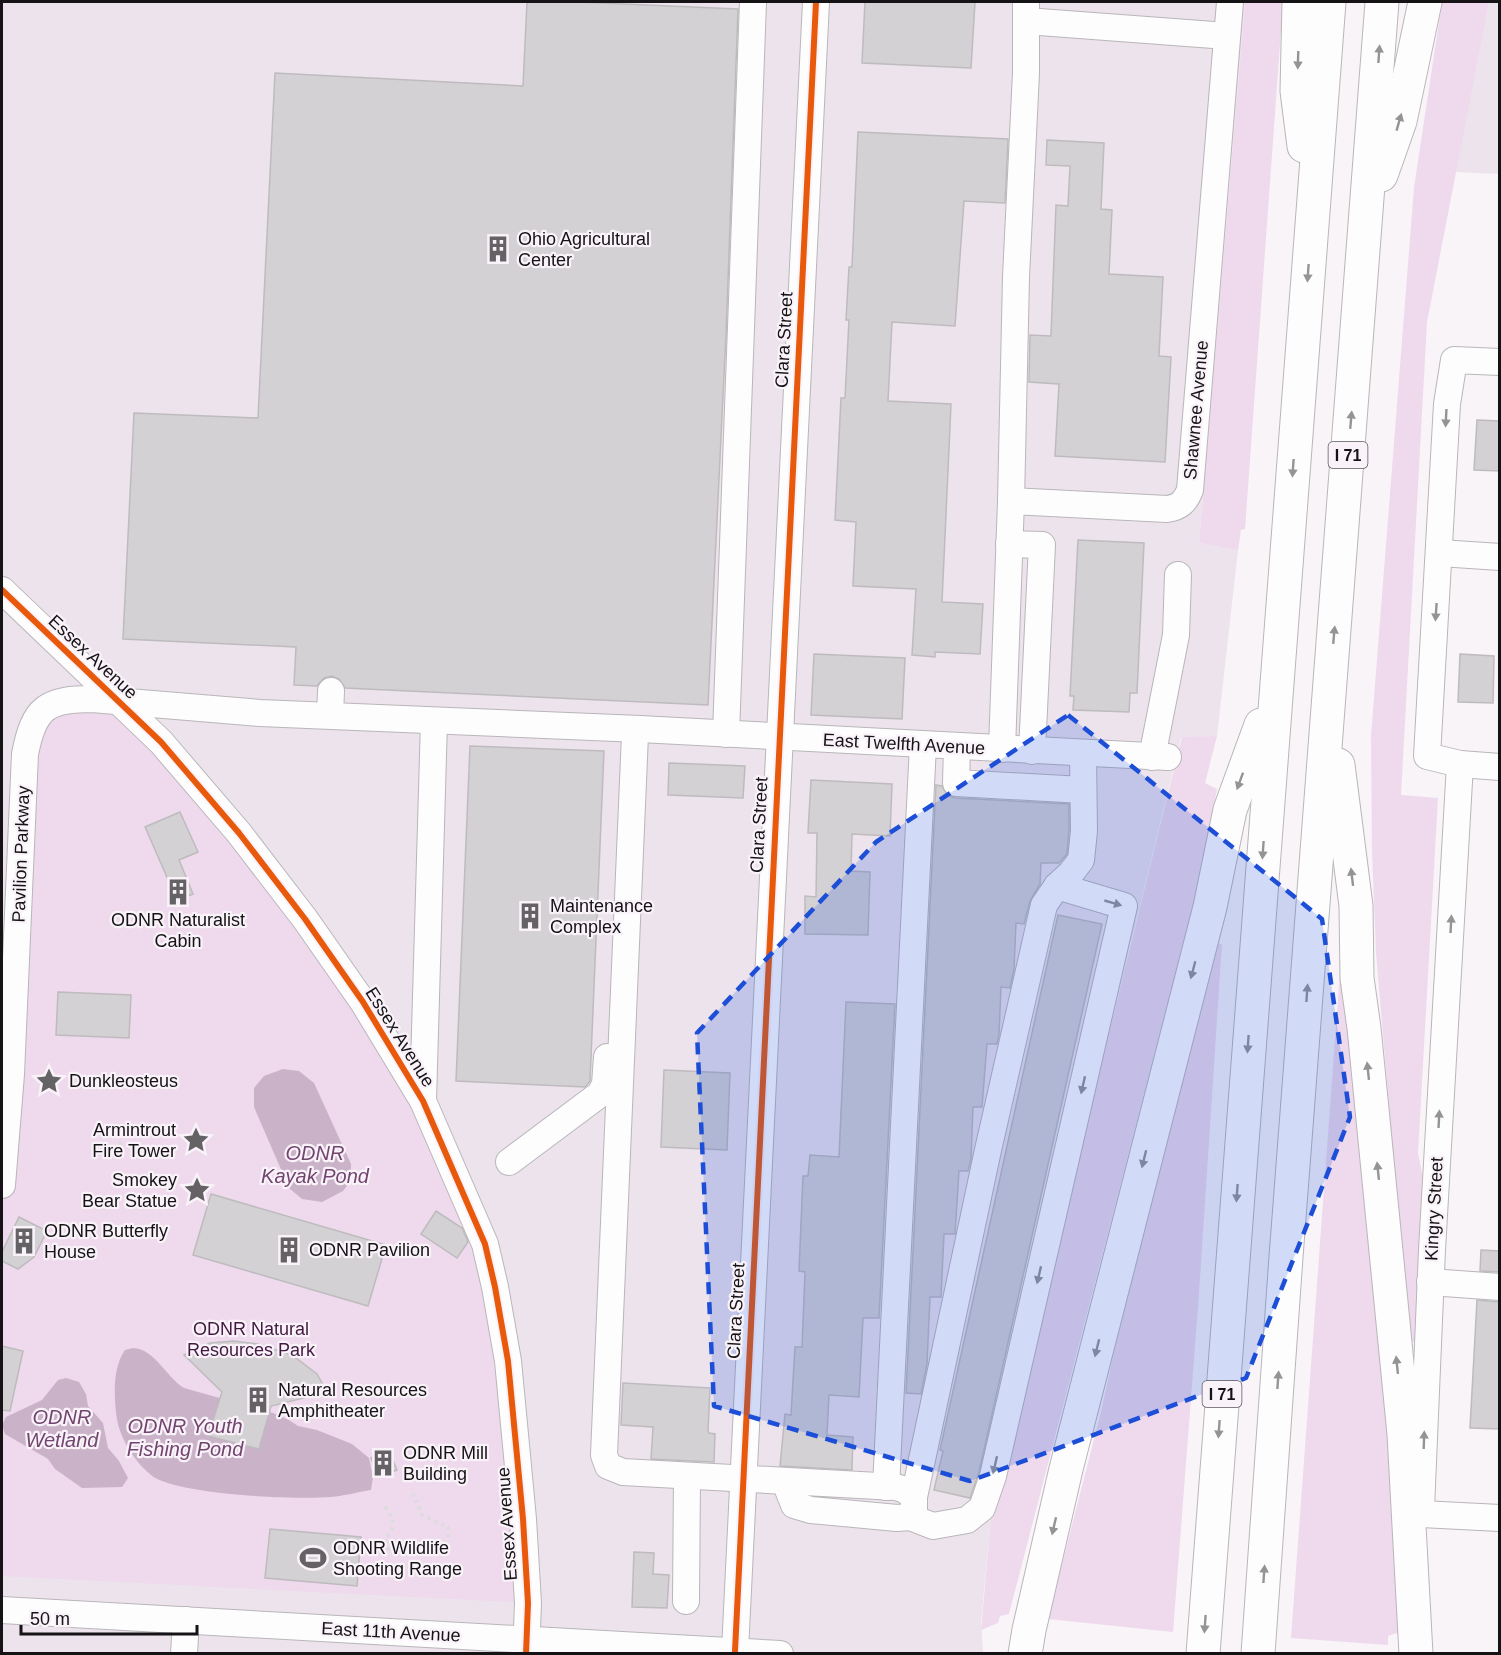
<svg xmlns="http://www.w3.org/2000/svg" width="1501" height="1655" font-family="Helvetica,sans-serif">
  <rect width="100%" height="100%" fill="#f8f4f8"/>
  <!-- built -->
  <g fill="#ece3ec">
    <path d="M2,2H1245L1199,543L1238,550L1217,736L1181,738L992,1508L981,1622L983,1653H2Z"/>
    <path d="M1489,2H1499V174L1455,172Z"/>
  </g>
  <!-- green -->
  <g fill="#eedaec">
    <path d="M1245,2H1283L1245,529L1241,530L1238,550L1199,543Z"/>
    <path d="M1442,2H1489L1427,322L1401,795L1438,798L1418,1153L1423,1177L1417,1279V1343L1409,1340L1376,953L1372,851L1371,736L1414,188Z"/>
    <path d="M115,701L363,1002L485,1244L528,1603L2,1576V1185L35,719Z"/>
    <path d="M1217,736L1205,783L1217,789L1197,890L1009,1614L1000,1616L998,1623L981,1630L992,1508L1182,737Z"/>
    <path d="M1216,943L1222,944L1199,1294L1173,1632L1048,1619L1101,1412L1144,1213Z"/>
    <path d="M1340,971H1348L1401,1567L1400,1632L1388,1636V1645L1291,1638Z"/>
  </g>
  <!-- water -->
  <g fill="#cab2c8">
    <path d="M283,1069L299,1071L314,1083L351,1164V1180L343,1191L322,1202L302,1199L289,1188L254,1107V1088L264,1076Z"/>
    <path d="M133,1348C155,1349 166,1377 184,1388L273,1413L289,1420L298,1426L317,1430L352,1444L369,1458L373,1477L371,1490C358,1492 344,1496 331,1497C297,1500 175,1495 151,1475C133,1460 118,1436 116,1412C114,1393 113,1367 125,1350Z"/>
    <path d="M66,1378L79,1382L86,1394L88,1406L103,1423L108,1448L119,1461L128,1478L122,1487L82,1488L55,1469L48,1459L5,1434L2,1425L6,1417L42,1400L58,1380Z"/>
  </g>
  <!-- building -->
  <g fill="#d4d1d4" stroke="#bebbbe" stroke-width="1.5">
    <path d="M527,2H578L738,9L726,334L708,705L345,688L339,679L332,676L324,678L317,686L294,685L296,647L123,639L134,413L258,418L275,73L523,86Z"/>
    <path d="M865,2H975L971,68L862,63Z"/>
    <path d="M858,132L1008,139L1005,203L964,201L955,326L892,322L888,401L951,404L942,602L983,604L980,654L935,652V657L912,655L916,589L853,586L856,522L835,520L841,398H845L849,320H846L849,267H852Z"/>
    <path d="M1047,140L1104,143L1101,209L1112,210L1109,274L1163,277L1159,356L1171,357L1165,462L1055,456L1059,384L1029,382L1030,335L1051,336L1056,205L1068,206L1070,166L1046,165Z"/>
    <path d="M1477,420L1500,421V471L1474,470Z"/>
    <path d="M1078,540L1144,543L1137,693H1130L1129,712L1073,710L1074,696H1070Z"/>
    <path d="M814,654L905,658L902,719L811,715Z"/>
    <path d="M1460,654L1494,656L1493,703L1458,702Z"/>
    <path d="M470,746L604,751L590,1081L585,1087L456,1081Z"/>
    <path d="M669,763L745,766L743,798L668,795Z"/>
    <path d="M811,780L892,784L890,836L852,834L851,871L870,872L868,935L805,934V896L816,897L817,833H808Z"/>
    <path d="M936,785L942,786L947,795L955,798L1069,804V830L1067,854L1059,863H1041L1040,884L1030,901L1024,924L1016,923L1014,969L1010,988L1001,987L999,1034L997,1044H987L982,1107H973L971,1159L968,1171H959L955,1234H944L941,1297H930L927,1364L921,1394L906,1393Z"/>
    <path d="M180,812L198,852L179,860L193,894L177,900L145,827Z"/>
    <path d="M1058,915L1102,924L979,1472L970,1498L934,1490L943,1451L940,1450Z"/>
    <path d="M58,992L131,995L129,1038L56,1035Z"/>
    <path d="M846,1002L895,1004L879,1318H863L859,1397L829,1395L827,1435L853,1437L852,1470L780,1466L785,1414L791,1415L795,1347H802L805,1272L799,1271L803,1176H808L810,1155L839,1157Z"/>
    <path d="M664,1070L730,1073L727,1150L661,1147Z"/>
    <path d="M211,1194L386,1245L368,1306L193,1255Z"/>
    <path d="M436,1211L462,1228L468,1242L457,1258L421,1234Z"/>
    <path d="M19,1217L47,1231L34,1257L18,1269L2,1261V1252Z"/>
    <path d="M1481,1250L1500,1251V1272L1480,1271Z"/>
    <path d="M1477,1300L1500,1302V1429L1470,1428Z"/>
    <path d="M233,1341L258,1344L292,1355L317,1374L322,1383L324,1393L271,1406L259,1449L208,1436L222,1392L184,1355L210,1343Z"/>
    <path d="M2,1346L23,1351L10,1411L2,1410Z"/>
    <path d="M623,1383L710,1388L708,1431L709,1433L715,1434L714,1462L651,1459L653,1427L621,1425Z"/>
    <path d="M389,1451L397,1470L378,1477L371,1458Z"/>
    <path d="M270,1529L361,1537L357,1586L265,1578Z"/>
    <path d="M634,1552L654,1553L653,1574L669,1575L667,1608L632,1607Z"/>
  </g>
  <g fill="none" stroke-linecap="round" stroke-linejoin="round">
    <!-- minor casing -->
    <g stroke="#b9b6b9" stroke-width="28">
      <g id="minor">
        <path d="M1026,21L1227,36"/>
        <path d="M1500,362L1454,360L1447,404L1427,756L1460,764L1500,767"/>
        <path d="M1011,501L1016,277L1026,73V2"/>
        <path d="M1009,544L1042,545L1032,751"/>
        <path d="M1440,553L1500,557"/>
        <path d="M2,590L161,742L239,833L305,919L363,1002L423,1101L485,1244L495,1287L508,1361L523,1519L528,1603L526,1654"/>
        <path d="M330,715L331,691"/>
        <path d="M640,729L635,735L604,1455L608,1466L623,1472L896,1487L905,1490L914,1497V1512L910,1517L897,1518L811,1510L794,1505L785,1482"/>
        <path d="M726,734L753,2"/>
        <path d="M957,747L956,783L1083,790"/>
        <path d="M1002,749L1011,501L1167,509C1180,507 1185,502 1190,490L1230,2"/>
        <path d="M1152,757L1176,635L1178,575"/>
        <path d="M423,1101L434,721"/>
        <path d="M509,1162L600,1094L605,1084L607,1057"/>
        <path d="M2,1185L11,1074L25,754C34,708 46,699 92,699L260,713L640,729L1168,757"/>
        <path d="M1430,1282L1500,1287"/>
        <path d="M886,1487L923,745"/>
        <path d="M914,1497L988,1150L1044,905L1057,886L1071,873L1081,860L1084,831L1083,753"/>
        <path d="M1421,1509L1432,1250L1460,764"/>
        <path d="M1421,1514L1500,1518"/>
        <path d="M910,1517L933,1526L967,1520L982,1508L993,1476L1124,906L1057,886"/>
        <path d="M686,1601L687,1476"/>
        <path d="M2,1610L780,1654"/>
        <path d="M735,1651L816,2"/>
        <path d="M184,1654L186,1620"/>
      </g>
    </g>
    <!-- highway casing -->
    <g stroke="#b9b6b9" stroke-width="35">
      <g id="highway">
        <path d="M1299,2L1297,91L1304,146"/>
        <path d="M1381,175L1400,121L1425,2"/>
        <path d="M1338,765L1356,906L1357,978L1364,1028L1404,1434L1416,1654"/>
        <path d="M1025,1654L1029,1630L1066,1469L1210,907L1230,810L1261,725"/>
        <path d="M1203,1654L1329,2"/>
        <path d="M1258,1654L1286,1257L1382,2"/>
      </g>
    </g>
    <!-- path -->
    <g stroke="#dddcdd" stroke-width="4" stroke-dasharray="3 4.5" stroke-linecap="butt">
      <path d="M119,1143H122"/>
      <path d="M385,1507C394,1517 396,1529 386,1537L387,1548C404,1558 404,1546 417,1540C427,1542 435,1550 444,1548L449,1538L448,1527L422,1515L413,1494"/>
    </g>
    <!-- minor -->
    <use href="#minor" stroke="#fefdfe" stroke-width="26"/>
    <!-- highway -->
    <use href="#highway" stroke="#fefdfe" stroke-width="33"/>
    <!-- cycleway casing -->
    <g stroke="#f9f3f9" stroke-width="10">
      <g id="cycleway">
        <path d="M2,590L161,742L239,833L305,919L363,1002L423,1101L485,1244L495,1287L508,1361L523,1519L528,1603L526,1654"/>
        <path d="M735,1651L816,2"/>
      </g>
    </g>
    <!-- cycleway -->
    <use href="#cycleway" stroke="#e8590c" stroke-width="6"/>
  </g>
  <!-- one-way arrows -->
  <defs><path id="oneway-solid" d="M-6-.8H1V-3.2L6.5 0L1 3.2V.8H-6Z" transform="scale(1.5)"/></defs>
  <g fill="#959495">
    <use href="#oneway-solid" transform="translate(1379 54) rotate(-86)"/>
    <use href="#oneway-solid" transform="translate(1298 60) rotate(92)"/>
    <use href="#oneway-solid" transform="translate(1399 122) rotate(-74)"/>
    <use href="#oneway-solid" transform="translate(1308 273) rotate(94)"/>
    <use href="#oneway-solid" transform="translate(1446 418) rotate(93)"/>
    <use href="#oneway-solid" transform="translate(1351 420) rotate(-85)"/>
    <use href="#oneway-solid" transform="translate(1293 468) rotate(94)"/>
    <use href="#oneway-solid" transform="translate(1436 612) rotate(94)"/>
    <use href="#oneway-solid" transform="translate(1334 635) rotate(-85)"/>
    <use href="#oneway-solid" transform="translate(1240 781) rotate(110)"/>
    <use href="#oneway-solid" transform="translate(1263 850) rotate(94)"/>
    <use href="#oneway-solid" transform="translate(1352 877) rotate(-97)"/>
    <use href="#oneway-solid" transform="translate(1113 903) rotate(16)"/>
    <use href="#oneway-solid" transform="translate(1451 924) rotate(-87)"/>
    <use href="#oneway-solid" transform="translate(1193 970) rotate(105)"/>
    <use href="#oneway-solid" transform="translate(1307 993) rotate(-86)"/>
    <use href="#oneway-solid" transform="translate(1248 1044) rotate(94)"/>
    <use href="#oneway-solid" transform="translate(1368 1071) rotate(-96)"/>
    <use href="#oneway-solid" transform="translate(1083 1085) rotate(103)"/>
    <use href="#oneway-solid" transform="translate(1439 1119) rotate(-87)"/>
    <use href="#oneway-solid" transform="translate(1144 1159) rotate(104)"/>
    <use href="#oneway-solid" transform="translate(1378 1171) rotate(-96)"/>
    <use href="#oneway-solid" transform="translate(1237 1193) rotate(94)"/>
    <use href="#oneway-solid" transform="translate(1039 1275) rotate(103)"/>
    <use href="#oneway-solid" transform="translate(1097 1348) rotate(104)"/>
    <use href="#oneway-solid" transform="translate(1397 1365) rotate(-96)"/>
    <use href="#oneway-solid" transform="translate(1278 1380) rotate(-86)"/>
    <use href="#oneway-solid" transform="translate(1219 1429) rotate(94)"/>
    <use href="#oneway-solid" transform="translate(1424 1440) rotate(-88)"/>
    <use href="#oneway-solid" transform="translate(995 1465) rotate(103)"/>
    <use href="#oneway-solid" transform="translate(1054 1526) rotate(103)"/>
    <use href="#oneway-solid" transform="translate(1264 1574) rotate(-86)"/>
    <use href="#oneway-solid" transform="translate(1205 1624) rotate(94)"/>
  </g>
  <!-- marked area -->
  <path fill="#1d4ed8" fill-opacity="0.2" stroke="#1d4ed8" stroke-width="4.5" stroke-dasharray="12 8" stroke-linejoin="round" d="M1068,715L1322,919L1350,1117L1246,1378L970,1481L714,1406L697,1033L876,842Z"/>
  <!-- icons -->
  <defs>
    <g id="building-bare" transform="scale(2.07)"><path d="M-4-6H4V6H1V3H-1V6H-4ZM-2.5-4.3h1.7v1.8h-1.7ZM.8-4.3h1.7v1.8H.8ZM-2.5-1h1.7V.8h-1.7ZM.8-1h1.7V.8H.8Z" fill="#646264" stroke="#f9f3f9" stroke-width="2.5" paint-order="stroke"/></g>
    <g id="sight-bare" transform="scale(2.07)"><path d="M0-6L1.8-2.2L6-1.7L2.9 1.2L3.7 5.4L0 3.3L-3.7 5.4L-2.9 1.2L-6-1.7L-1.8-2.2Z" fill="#646264" stroke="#f9f3f9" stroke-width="2.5" paint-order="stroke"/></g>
    <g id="stadium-bare" transform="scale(2.07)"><path d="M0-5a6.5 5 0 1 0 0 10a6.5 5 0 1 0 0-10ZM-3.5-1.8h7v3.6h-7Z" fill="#646264" stroke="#f9f3f9" stroke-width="2.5" paint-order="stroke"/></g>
  </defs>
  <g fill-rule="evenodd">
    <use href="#building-bare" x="498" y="249"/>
    <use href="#building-bare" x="178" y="892"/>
    <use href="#building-bare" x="530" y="916"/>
    <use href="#sight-bare" x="49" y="1081"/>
    <use href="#sight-bare" x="196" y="1140"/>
    <use href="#sight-bare" x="197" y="1190"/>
    <use href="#building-bare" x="24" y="1241"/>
    <use href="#building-bare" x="289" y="1250"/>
    <use href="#building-bare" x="258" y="1400"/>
    <use href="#building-bare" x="383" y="1463"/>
    <use href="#stadium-bare" x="313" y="1558"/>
  </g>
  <g text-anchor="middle" stroke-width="4.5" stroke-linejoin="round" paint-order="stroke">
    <!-- shield labels -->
    <g fill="#f9f3f9" stroke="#595659" stroke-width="1.5">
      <rect x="1328.5" y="442" width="39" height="26" rx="4.5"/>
      <rect x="1202.5" y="1381" width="39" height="26" rx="4.5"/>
    </g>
    <g font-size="16" font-weight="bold" fill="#151315">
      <text x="1348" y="461">I 71</text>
      <text x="1222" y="1400">I 71</text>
    </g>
    <!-- poi labels -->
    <g font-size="18" fill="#151315" stroke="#f9f3f9" text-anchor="start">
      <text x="518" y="245">Ohio Agricultural<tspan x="518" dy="21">Center</tspan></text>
      <text x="550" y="912">Maintenance<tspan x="550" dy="21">Complex</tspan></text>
      <text x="178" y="926" text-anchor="middle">ODNR Naturalist<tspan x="178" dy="21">Cabin</tspan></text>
      <text x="69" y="1087">Dunkleosteus</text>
      <text x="176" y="1136" text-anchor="end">Armintrout<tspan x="176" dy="21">Fire Tower</tspan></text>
      <text x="177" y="1186" text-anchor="end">Smokey<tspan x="177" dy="21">Bear Statue</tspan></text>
      <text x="44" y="1237">ODNR Butterfly<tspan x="44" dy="21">House</tspan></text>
      <text x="309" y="1256">ODNR Pavilion</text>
      <text x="278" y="1396">Natural Resources<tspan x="278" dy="21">Amphitheater</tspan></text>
      <text x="403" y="1459">ODNR Mill<tspan x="403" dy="21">Building</tspan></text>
      <text x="333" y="1554">ODNR Wildlife<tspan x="333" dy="21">Shooting Range</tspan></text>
    </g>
    <!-- street labels -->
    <g font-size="18" fill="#151315" stroke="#f9f3f9">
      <text transform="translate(784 340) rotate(-87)" y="6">Clara Street</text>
      <text transform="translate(1196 410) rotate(-85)" y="6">Shawnee Avenue</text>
      <text transform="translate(93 657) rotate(43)" y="6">Essex Avenue</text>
      <text transform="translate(904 744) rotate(3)" y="6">East Twelfth Avenue</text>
      <text transform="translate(759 825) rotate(-87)" y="6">Clara Street</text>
      <text transform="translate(21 854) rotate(-88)" y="6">Pavilion Parkway</text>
      <text transform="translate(400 1037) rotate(58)" y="6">Essex Avenue</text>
      <text transform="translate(1434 1209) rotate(-87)" y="6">Kingry Street</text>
      <text transform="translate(736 1311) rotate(-87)" y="6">Clara Street</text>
      <text transform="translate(507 1524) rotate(-94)" y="6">Essex Avenue</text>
      <text transform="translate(391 1632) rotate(3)" y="6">East 11th Avenue</text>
    </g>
    <!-- park labels -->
    <g font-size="18" fill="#421941" stroke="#f9f3f9">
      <text x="251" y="1335">ODNR Natural<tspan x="251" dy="21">Resources Park</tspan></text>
    </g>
    <!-- water labels -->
    <g font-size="20" font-style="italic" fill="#724570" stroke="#f9f3f9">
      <text x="315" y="1160">ODNR<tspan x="315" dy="23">Kayak Pond</tspan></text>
      <text x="62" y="1424">ODNR<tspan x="62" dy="23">Wetland</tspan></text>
      <text x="185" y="1433">ODNR Youth<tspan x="185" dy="23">Fishing Pond</tspan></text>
    </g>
  </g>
  <!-- border -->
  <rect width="1501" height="1655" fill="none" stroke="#151315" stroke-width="6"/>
  <!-- scale -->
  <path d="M21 1625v9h176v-9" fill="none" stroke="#151315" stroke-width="3"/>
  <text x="30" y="1625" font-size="18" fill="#151315" stroke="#f9f3f9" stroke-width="4.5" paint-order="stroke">50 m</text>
</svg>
